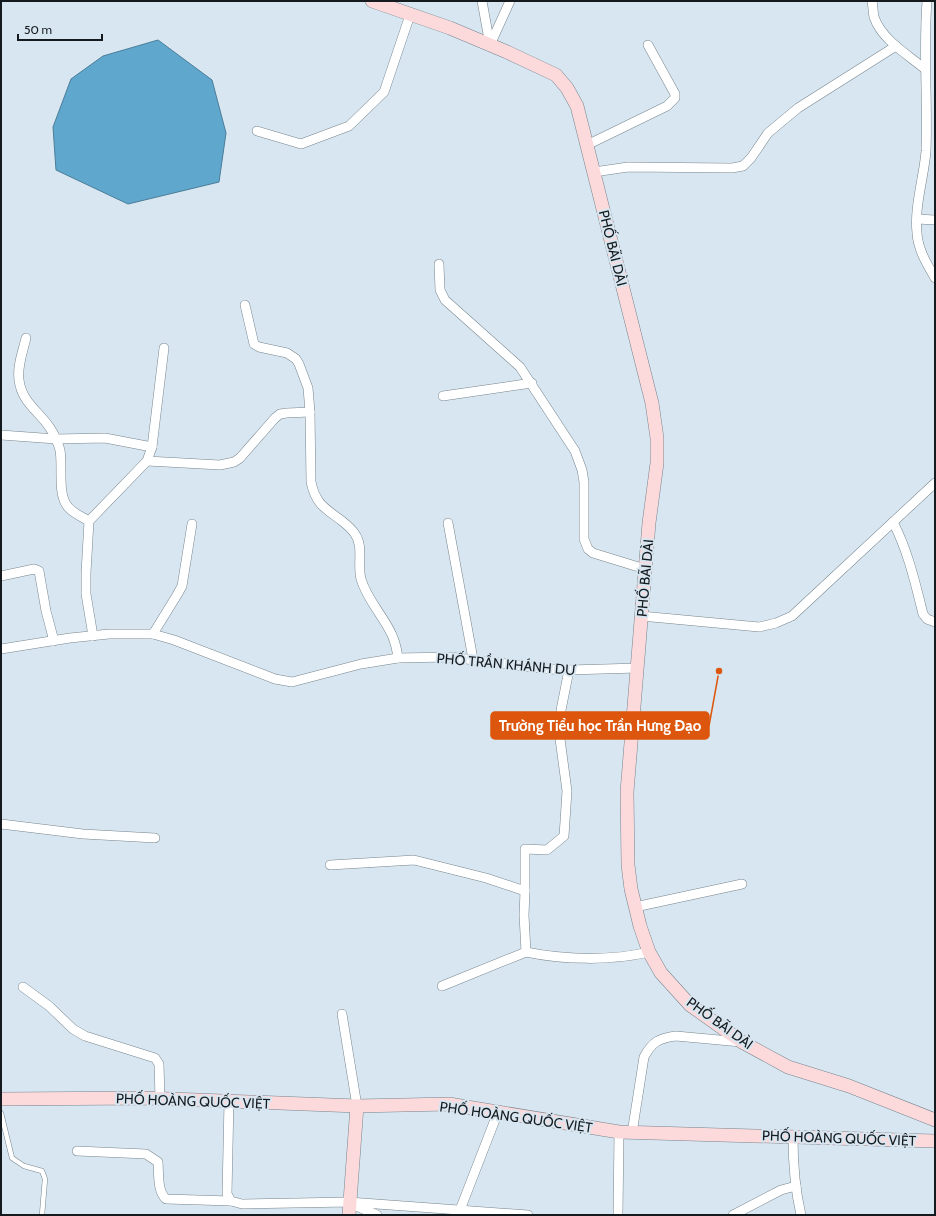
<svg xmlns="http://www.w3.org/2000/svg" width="936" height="1216" font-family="Cabin,sans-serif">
  <rect width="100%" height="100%" fill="#d7e6f0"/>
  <!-- water -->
  <path fill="#60a7ce" stroke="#4a7d99" d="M158,40L212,80L226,133L219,182L128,204L56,170L53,127L71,79L103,56Z"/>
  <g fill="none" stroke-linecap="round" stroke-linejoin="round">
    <!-- lane casing -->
    <g stroke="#77858e" stroke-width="5.5">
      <path id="lane" d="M1,1113L12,1158L24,1166L42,1171L45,1179L42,1215"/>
    </g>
    <!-- street casing -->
    <g stroke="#77858e" stroke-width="10">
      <g id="street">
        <path d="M482,1L490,45"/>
        <path d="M872,1C873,6 873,12 874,17C882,40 907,54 925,69"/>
        <path d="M927,1C923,51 928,101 926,151C924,177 914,207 917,233C918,250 927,264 935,278"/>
        <path d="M490,45L510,1"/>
        <path d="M257,131L301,144L349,126L384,92L410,15"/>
        <path d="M587,145L667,106L675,98V94L648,45"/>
        <path d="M594,172L628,167L732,168L743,166L751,158L768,133L798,108L896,46"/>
        <path d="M917,219L935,220"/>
        <path d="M439,264L440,290L445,300L520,367L575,451L582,470L584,482V539L588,549L593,553L645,569"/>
        <path d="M245,305L254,344L259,347L287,353L296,359L299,364L308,388L310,412L311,482C316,505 325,508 342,521C347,525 352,529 355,534C364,547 357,564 361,579C367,600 383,615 392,635C395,642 397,650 398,658"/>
        <path d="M26,338C23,351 17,366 19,380C22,403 39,411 50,428C54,434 58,443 60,450C63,467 57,494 68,507C73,513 82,517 89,521"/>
        <path d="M443,396L532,383"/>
        <path d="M1,435L56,439L105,438L152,447"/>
        <path d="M147,461L220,465L234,462L240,458L275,418L280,414L287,413L310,412"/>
        <path d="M893,522C908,551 915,582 923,614L927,619L935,622"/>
        <path d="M448,523L473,659"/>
        <path d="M1,576L34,569L39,571L46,611L54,641"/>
        <path d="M641,616L759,627L776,623L792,616L935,483"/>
        <path d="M153,634L177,595L182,586L192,524"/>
        <path d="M93,636L86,594V573L89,521L147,461L152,447L164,348"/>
        <path d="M1,649L70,638L109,634H153L174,640L275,679L292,682L361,664L398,658L450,657L548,669L569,670L638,668"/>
        <path d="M1,824L83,834L155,838"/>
        <path d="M330,865L414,860L486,878L525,891L524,915L526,952C564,960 611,961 649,952"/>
        <path d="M525,891V849L547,850L564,836L567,791L560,739L561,710L569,670"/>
        <path d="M635,907L742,884"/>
        <path d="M442,986L526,952"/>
        <path d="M23,987L49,1006L73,1029L85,1036L155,1058L159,1064L160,1099"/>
        <path d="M342,1014L357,1106"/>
        <path d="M229,1101L227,1194L231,1201L242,1204L349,1202L528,1215"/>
        <path d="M632,1133L644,1057C652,1042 659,1038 676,1036L741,1042"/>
        <path d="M793,1137C793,1163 795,1189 801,1215"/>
        <path d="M77,1151L146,1154L158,1162C159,1173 157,1191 166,1199L231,1201"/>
        <path d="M354,1205L377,1215"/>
        <path d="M460,1210L498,1112"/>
        <path d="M618,1215L619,1132"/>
        <path d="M733,1215L781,1190L796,1186"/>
      </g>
    </g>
    <!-- secondary casing -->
    <g stroke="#77858e" stroke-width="14">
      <g id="secondary">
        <path d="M372,1L450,28L507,52L556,75L567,88L577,106L652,403L657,438V463L649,523L627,792L628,865L631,889L640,926L649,952L661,973L690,1005L742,1042L788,1067L849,1086L935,1120"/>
        <path d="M1,1099L145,1098L357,1106L449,1104L619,1132L935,1141"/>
        <path d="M349,1215L357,1106"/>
      </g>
    </g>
    <!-- lane -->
    <use href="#lane" stroke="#fff" stroke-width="4.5"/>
    <!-- street -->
    <use href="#street" stroke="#fff" stroke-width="9"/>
    <!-- secondary -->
    <use href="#secondary" stroke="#fcdadc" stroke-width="13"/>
  </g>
  <g text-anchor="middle" stroke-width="4" stroke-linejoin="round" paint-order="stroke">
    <!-- street labels -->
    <g font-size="14" fill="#151a1e" stroke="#d7e6f0">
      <text transform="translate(613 248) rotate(76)" y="5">PHỐ BÃI DÀI</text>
      <text transform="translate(645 578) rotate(-85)" y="5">PHỐ BÃI DÀI</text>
      <text transform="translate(506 664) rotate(5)" y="5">PHỐ TRẦN KHÁNH DƯ</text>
      <text transform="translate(720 1023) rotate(36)" y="5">PHỐ BÃI DÀI</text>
      <text transform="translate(193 1101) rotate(2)" y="5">PHỐ HOÀNG QUỐC VIỆT</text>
      <text transform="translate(516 1117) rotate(8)" y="5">PHỐ HOÀNG QUỐC VIỆT</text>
      <text transform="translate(839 1138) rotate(2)" y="5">PHỐ HOÀNG QUỐC VIỆT</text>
    </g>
  </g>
  <!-- callouts -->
  <path fill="none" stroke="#dd560d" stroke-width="1.5" d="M719 671L709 726"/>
  <circle fill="#dd560d" stroke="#d7e6f0" stroke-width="1.5" cx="719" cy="671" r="4"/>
  <rect fill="#dd560d" stroke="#dd560d" stroke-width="1.5" x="491" y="712" width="218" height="27" rx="4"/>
  <g font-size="15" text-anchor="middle" font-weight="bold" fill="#fff">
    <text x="600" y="731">Trường Tiểu học Trần Hưng Đạo</text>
  </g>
  <!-- border -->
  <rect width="936" height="1216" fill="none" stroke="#151a1e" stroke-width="4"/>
  <!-- scale -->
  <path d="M18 34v6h84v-6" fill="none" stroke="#151a1e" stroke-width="2"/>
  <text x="24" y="34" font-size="12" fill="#151a1e" stroke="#d7e6f0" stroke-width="3" paint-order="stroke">50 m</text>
</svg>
